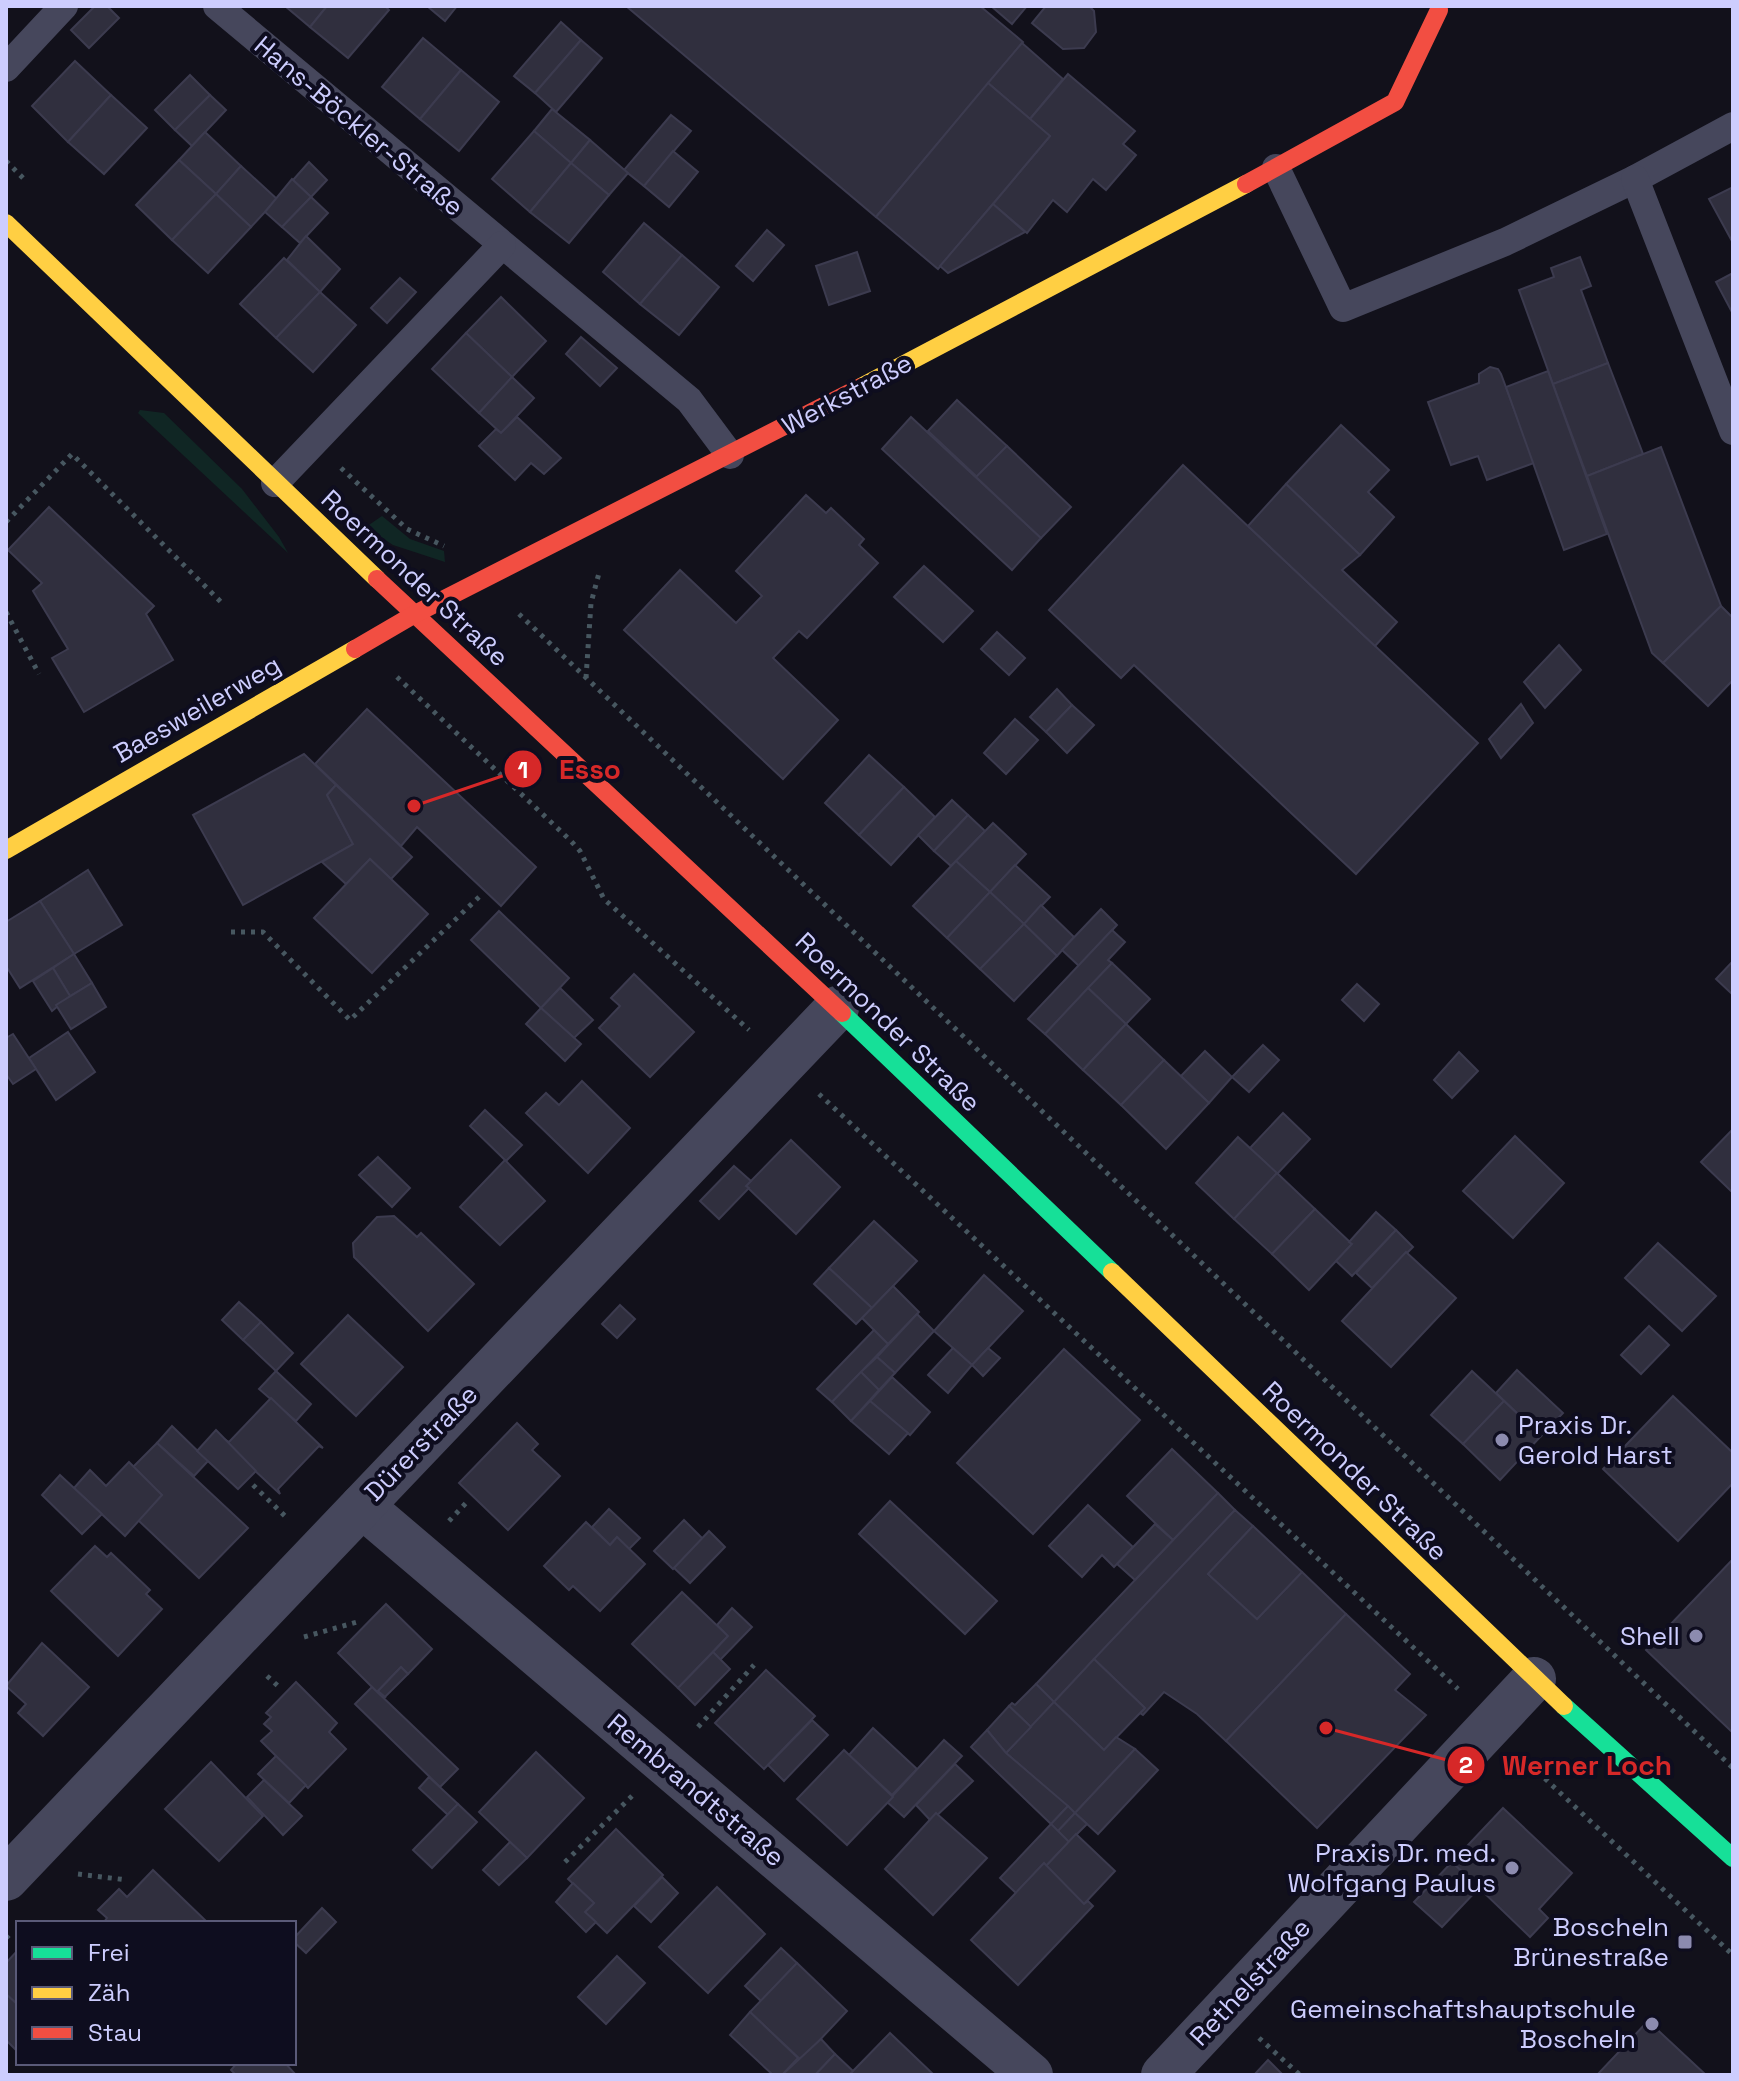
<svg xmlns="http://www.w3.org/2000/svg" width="1739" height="2081" font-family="'Space Grotesk',sans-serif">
  <rect width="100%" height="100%" fill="#12111b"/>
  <!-- green -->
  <g fill="#102624">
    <path d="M140,410L164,413L242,489L279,537L288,553L138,413Z"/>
    <path d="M382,516L410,539L444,551L445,562L393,545L366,527Z"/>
  </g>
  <!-- building -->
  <g fill="#302f3e" stroke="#3c3b4f" stroke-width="2">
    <path d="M95,6H107L119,18L89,48L71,30Z"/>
    <path d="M285,6H327L310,27Z"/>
    <path d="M327,6H385L389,10L348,58L310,27Z"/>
    <path d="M427,6H457L445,21Z"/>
    <path d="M626,6H980L1023,42L876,217Z"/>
    <path d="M991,6H1027L1012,24Z"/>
    <path d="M1046,6H1089L1094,11L1096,32L1084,48L1063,49L1032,23Z"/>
    <path d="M561,22L581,40L535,93L514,76Z"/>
    <path d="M423,38L461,70L420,119L382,87Z"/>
    <path d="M581,40L602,58L556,112L535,93Z"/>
    <path d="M1022,43L1063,79L1030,119L988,83Z"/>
    <path d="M75,61L111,95L68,142L32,106Z"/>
    <path d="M461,70L499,102L459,151L420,119Z"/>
    <path d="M1068,74L1135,131L1123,144L1136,155L1106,190L1093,179L1067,212L1053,200L1027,233L993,204L1050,136L1030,119Z"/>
    <path d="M190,75L210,95L175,130L155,110Z"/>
    <path d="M988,83L1050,136L938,269L876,217Z"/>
    <path d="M111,95L147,128L104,174L68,142Z"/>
    <path d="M210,95L226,110L192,146L175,130Z"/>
    <path d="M552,109L590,140L571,163L534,131Z"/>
    <path d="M671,115L691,131L644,186L624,170Z"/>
    <path d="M534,131L571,163L530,212L492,179Z"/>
    <path d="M205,132L241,166L216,194L179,160Z"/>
    <path d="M590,140L628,173L609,195L571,163Z"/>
    <path d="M673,151L698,172L669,207L644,186Z"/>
    <path d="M179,160L216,194L172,240L136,205Z"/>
    <path d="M309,162L327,180L311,197L293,180Z"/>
    <path d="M571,163L609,195L569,243L530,212Z"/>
    <path d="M241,166L277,199L251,227L216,194Z"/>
    <path d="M292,179L311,197L282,227L265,212Z"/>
    <path d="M1733,187V243L1709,199Z"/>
    <path d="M216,194L251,227L208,273L172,240Z"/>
    <path d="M311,197L328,213L300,243L282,227Z"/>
    <path d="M993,204L1025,232L948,273L940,266Z"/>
    <path d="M644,223L682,255L640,304L603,272Z"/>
    <path d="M767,230L784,245L753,281L736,266Z"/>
    <path d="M306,236L340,269L320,292L287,260Z"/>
    <path d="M857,252L870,291L829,305L816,266Z"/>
    <path d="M682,255L719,287L679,335L640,304Z"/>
    <path d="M1580,257L1591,286L1581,290L1608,363L1553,384L1519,290L1554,277L1551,268Z"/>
    <path d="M284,258L320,292L276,338L240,304Z"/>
    <path d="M1733,273V314L1716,282Z"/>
    <path d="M400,278L416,292L387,323L371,308Z"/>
    <path d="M320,292L356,325L313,372L276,338Z"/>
    <path d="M501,297L546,341L512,377L466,333Z"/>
    <path d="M466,333L512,377L479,413L432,369Z"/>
    <path d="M581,337L617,368L600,386L566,354Z"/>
    <path d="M1608,363L1643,454L1587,476L1553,384Z"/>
    <path d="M1490,367L1498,369L1501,374L1534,463L1487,480L1478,456L1451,465L1428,402L1479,383V374Z"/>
    <path d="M1548,371L1607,534L1564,550L1506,387Z"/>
    <path d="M512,377L534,398L501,433L479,413Z"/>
    <path d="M957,400L1007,446L977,477L928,431Z"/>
    <path d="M517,417L561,458L544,474L531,463L515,480L479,446L496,429L501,433Z"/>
    <path d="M911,417L1041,538L1012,570L882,449Z"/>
    <path d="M1341,425L1389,470L1368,492L1394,517L1360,555L1286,484Z"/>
    <path d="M1007,446L1071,507L1041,538L976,477Z"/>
    <path d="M1661,447L1721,606L1663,663L1652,653L1587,476Z"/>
    <path d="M1183,465L1478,743L1356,874L1134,665L1121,678L1049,610Z"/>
    <path d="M1286,484L1360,555L1342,570L1397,622L1375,646L1248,526Z"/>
    <path d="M806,495L826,513L831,508L864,539L859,545L878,563L807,638L799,631L773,658L838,720L783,779L624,630L680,570L736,623L762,596L736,571Z"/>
    <path d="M49,507L154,606L146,614L173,660L84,712L52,658L68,649L33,591L42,583L8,550Z"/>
    <path d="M924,566L973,611L943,642L894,597Z"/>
    <path d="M1721,606L1733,618V680L1708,706L1663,663Z"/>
    <path d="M997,632L1025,658L1009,675L981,649Z"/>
    <path d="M1559,645L1581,670L1545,708L1524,682Z"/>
    <path d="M1057,689L1072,705L1046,732L1030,717Z"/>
    <path d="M1521,704L1533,723L1501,758L1489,739Z"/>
    <path d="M1072,705L1094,725L1067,753L1046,732Z"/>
    <path d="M367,709L536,867L501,906L417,827L401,846L315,764Z"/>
    <path d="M1015,719L1038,740L1006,774L984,753Z"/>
    <path d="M304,754L336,785L327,795L353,844L243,905L193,815Z"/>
    <path d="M869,755L904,787L859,835L825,803Z"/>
    <path d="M336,785L412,857L391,879L370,859L346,884L322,862L353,844L327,795Z"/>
    <path d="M904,787L935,817L891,865L859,835Z"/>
    <path d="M952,800L968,815L934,851L918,835Z"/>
    <path d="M968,815L985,831L951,866L934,851Z"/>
    <path d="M993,823L1026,854L990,892L956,861Z"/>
    <path d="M370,859L428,914L372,973L314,918Z"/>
    <path d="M956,861L990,892L947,938L913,906Z"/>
    <path d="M1015,865L1050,897L1024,924L990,892Z"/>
    <path d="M88,870L122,925L74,954L40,901Z"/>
    <path d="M990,892L1024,924L980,969L947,938Z"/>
    <path d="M40,901L74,954L20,988L6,966V922Z"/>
    <path d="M1041,905L1074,937L1057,956L1024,924Z"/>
    <path d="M1101,909L1117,925L1079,966L1062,950Z"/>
    <path d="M499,911L569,978L541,1008L471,940Z"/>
    <path d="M1024,924L1057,956L1014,1001L980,969Z"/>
    <path d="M1112,930L1125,942L1108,960L1112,963L1045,1034L1028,1019Z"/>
    <path d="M74,954L92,983L70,996L53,968Z"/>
    <path d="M1733,961V995L1716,979Z"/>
    <path d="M1112,963L1150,999L1126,1024L1088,988Z"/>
    <path d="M53,968L70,996L52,1011L33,981Z"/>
    <path d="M634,974L694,1032L650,1077L599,1028L620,1006L611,998Z"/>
    <path d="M92,983L106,1007L71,1029L56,1005Z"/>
    <path d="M1357,984L1379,1004L1364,1021L1342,1000Z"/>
    <path d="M560,988L593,1020L574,1038L541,1008Z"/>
    <path d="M1088,988L1126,1024L1083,1070L1045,1034Z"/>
    <path d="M541,1008L581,1044L565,1061L526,1024Z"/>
    <path d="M1126,1024L1164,1060L1121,1105L1083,1070Z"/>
    <path d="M68,1032L95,1072L56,1100L29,1058Z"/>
    <path d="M13,1034L36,1069L13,1084L6,1074V1038Z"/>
    <path d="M1263,1045L1279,1060L1249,1092L1232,1077Z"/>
    <path d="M1205,1051L1232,1077L1209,1103L1181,1076Z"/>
    <path d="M1459,1052L1478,1071L1452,1098L1434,1080Z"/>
    <path d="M1164,1060L1209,1103L1166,1149L1121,1105Z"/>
    <path d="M582,1081L630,1128L588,1173L526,1113L546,1093L559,1105Z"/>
    <path d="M485,1110L522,1145L506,1161L470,1126Z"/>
    <path d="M1283,1113L1310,1139L1277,1174L1250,1148Z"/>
    <path d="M1733,1129V1193L1701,1162Z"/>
    <path d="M1515,1136L1564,1183L1513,1238L1463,1191Z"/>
    <path d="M1238,1137L1277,1173L1234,1219L1196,1183Z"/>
    <path d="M791,1140L840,1187L796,1234L746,1186Z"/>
    <path d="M378,1157L410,1188L392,1207L359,1175Z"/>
    <path d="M505,1160L545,1201L500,1245L460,1207Z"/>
    <path d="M734,1166L751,1181L746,1186L749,1188L719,1219L700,1201Z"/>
    <path d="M1277,1173L1315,1209L1272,1254L1234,1219Z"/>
    <path d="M1315,1209L1352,1244L1309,1290L1272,1254Z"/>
    <path d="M1376,1212L1396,1230L1352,1276L1336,1261L1352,1244L1349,1242Z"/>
    <path d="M394,1216L417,1237L421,1233L474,1284L428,1331L354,1257L353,1243L377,1217Z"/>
    <path d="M874,1221L917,1261L872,1308L829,1268Z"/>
    <path d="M1396,1230L1413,1247L1372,1288L1356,1273Z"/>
    <path d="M1658,1243L1716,1296L1682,1331L1625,1278Z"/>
    <path d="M1406,1252L1456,1298L1391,1367L1342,1321Z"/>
    <path d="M829,1268L872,1308L856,1324L814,1284Z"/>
    <path d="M984,1275L1023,1311L972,1365L934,1331Z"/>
    <path d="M893,1286L919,1312L888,1344L862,1318Z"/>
    <path d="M239,1302L261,1322L243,1340L222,1320Z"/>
    <path d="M620,1305L635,1319L617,1338L602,1324Z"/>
    <path d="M917,1314L934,1331L895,1373L877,1357Z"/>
    <path d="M348,1315L403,1367L356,1416L301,1364Z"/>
    <path d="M261,1322L293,1353L276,1371L243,1340Z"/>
    <path d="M1649,1326L1669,1345L1641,1374L1621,1355Z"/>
    <path d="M874,1330L888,1344L832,1402L817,1389Z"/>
    <path d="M953,1348L972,1365L948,1393L928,1375Z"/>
    <path d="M988,1348L1000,1358L983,1376L972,1365Z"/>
    <path d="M1064,1349L1140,1420L1033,1534L957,1463Z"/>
    <path d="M877,1357L895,1373L879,1390L861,1372Z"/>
    <path d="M1517,1370L1563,1413L1541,1436L1496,1393Z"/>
    <path d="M276,1371L311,1404L296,1421L259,1389Z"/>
    <path d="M1472,1371L1504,1401L1463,1444L1431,1415Z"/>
    <path d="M861,1372L879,1390L851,1421L832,1402Z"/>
    <path d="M892,1377L930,1412L910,1435L870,1401Z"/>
    <path d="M1673,1396L1733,1453V1483L1678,1541L1603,1469Z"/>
    <path d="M271,1398L323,1448L319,1446L278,1489L280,1494L223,1441L224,1439L229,1442Z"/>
    <path d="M870,1401L908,1433L889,1454L851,1421Z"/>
    <path d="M1504,1401L1541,1436L1500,1480L1463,1444Z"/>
    <path d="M517,1423L538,1444L532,1450L560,1476L508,1530L459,1483Z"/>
    <path d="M172,1426L208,1461L194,1476L157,1443Z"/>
    <path d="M216,1430L256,1471L238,1489L197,1451Z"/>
    <path d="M157,1443L248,1528L199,1578L138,1520L162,1495L133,1467Z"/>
    <path d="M1172,1449L1218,1493L1173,1540L1127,1496Z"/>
    <path d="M129,1462L162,1495L125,1536L74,1488L90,1470L106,1486Z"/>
    <path d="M60,1475L102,1514L82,1534L42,1495Z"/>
    <path d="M1218,1493L1235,1510L1054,1702L1036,1684Z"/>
    <path d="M890,1501L997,1601L965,1634L859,1534Z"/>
    <path d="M1088,1505L1133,1547L1114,1567L1102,1555L1082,1577L1049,1546Z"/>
    <path d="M609,1509L640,1538L629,1549L617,1537L610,1545L592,1527Z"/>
    <path d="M1235,1510L1253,1526L1208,1574L1257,1619L1302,1572L1346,1614L1226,1741L1197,1714L1164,1692L1143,1715L1140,1713L1145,1708L1094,1659Z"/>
    <path d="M684,1520L703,1539L673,1569L654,1551Z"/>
    <path d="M586,1522L610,1545L617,1537L645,1564L600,1611L573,1586L569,1590L544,1566Z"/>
    <path d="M1155,1524L1173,1540L1135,1580L1117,1564Z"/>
    <path d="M1253,1526L1302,1572L1257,1619L1208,1574Z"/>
    <path d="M709,1531L725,1547L690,1583L674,1568Z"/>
    <path d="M95,1546L107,1557L111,1553L150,1590L146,1594L162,1609L118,1656L51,1591Z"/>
    <path d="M1733,1559V1733L1646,1650Z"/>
    <path d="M682,1592L728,1636L678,1688L632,1644Z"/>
    <path d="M386,1604L432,1649L408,1674L401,1667L378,1691L385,1697L383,1698L338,1653Z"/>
    <path d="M732,1608L752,1627L720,1660L713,1652L728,1636L717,1625Z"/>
    <path d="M1346,1614L1410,1674L1395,1690L1426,1715L1317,1828L1226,1741Z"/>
    <path d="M42,1643L89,1687L43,1736L18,1713L26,1704L6,1686Z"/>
    <path d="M713,1652L730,1669L695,1705L678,1688Z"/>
    <path d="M1094,1659L1145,1708L1104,1750L1054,1702Z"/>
    <path d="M401,1667L408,1674L385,1697L378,1691Z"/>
    <path d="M766,1670L815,1716L764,1769L715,1723Z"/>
    <path d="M296,1682L337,1723L329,1732L346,1749L308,1788L261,1741L272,1731L264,1724L271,1717L266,1713Z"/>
    <path d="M1036,1684L1054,1702L1031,1727L1009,1706L1012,1703L1015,1705Z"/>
    <path d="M372,1687L458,1769L440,1787L355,1704Z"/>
    <path d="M1054,1702L1104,1750L1116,1737L1135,1749L1075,1813L1006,1753Z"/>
    <path d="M1009,1706L1031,1727L1006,1753L987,1730Z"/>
    <path d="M812,1720L828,1735L784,1781L768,1765Z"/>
    <path d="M873,1728L917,1769L892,1795L849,1755Z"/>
    <path d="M987,1730L1006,1753L1068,1806L1051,1824L971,1747Z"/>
    <path d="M944,1740L962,1756L904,1817L887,1802Z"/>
    <path d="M1135,1749L1158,1770L1098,1834L1075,1813Z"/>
    <path d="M844,1750L893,1797L847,1845L797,1799Z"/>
    <path d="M536,1752L584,1798L527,1858L479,1812Z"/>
    <path d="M276,1756L306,1785L289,1803L258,1774Z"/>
    <path d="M211,1762L263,1816L219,1861L165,1809Z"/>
    <path d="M955,1764L973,1781L931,1821L916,1805Z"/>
    <path d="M429,1777L458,1804L448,1815L419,1788Z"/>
    <path d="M264,1780L302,1816L283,1835L247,1797Z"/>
    <path d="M458,1804L477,1822L432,1868L413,1850Z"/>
    <path d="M1068,1806L1075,1813L1058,1831L1051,1824Z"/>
    <path d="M1503,1808L1572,1873L1539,1909L1548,1918L1530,1937L1452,1862Z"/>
    <path d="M936,1813L987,1858L933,1915L885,1869Z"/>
    <path d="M1075,1813L1087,1824L1069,1842L1058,1831Z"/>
    <path d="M1051,1824L1069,1842L1046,1866L1044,1863L1016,1893L1000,1878Z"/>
    <path d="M616,1829L663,1875L607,1933L585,1912L594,1903L568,1879Z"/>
    <path d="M1076,1834L1115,1871L1084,1904L1046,1866Z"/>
    <path d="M510,1842L527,1858L499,1885L483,1870Z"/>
    <path d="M1452,1862L1479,1888L1442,1927L1414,1902Z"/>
    <path d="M1044,1863L1084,1904L1088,1901L1093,1906L1018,1985L971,1940Z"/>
    <path d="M153,1870L206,1921L204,1923L104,1922L107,1918L98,1910L119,1889L127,1897Z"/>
    <path d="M662,1877L678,1893L651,1922L634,1906Z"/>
    <path d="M573,1883L594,1903L585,1912L596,1922L586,1932L556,1902Z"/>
    <path d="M717,1887L765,1934L708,1993L659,1947Z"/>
    <path d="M322,1908L336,1922L306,1953L294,1942V1938Z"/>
    <path d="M781,1948L797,1963L761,2001L745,1986Z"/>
    <path d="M18,1950V2005L6,1994V1963Z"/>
    <path d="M617,1956L645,1983L606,2024L578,1997Z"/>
    <path d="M797,1963L847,2011L801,2060L750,2012Z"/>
    <path d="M6,1994L18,2005V2052L6,2040Z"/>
    <path d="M750,2012L798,2058L782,2075H773L730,2035Z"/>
    <path d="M1648,2021L1706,2075H1597Z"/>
    <path d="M890,2033L934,2075H849Z"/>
    <path d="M821,2039L835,2054L815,2075H782Z"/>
    <path d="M835,2054L853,2071L849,2075H815Z"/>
    <path d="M1268,2060L1283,2075H1254Z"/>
    <path d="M237,2063H285L296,2075H236L231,2070Z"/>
  </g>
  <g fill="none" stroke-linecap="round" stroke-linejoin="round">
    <!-- path -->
    <g stroke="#475760" stroke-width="5" stroke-dasharray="4 6" stroke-linecap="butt">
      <path d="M6,161L24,179"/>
      <path d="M341,468L407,529L444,546"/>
      <path d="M6,522L72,454L224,605"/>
      <path d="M6,612L39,674"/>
      <path d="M519,614L1733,1768"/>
      <path d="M397,677L570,840L580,851L604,899L749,1030"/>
      <path d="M586,678L591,603L599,573"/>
      <path d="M231,932H263L350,1020L479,897"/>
      <path d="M819,1094L1458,1689"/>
      <path d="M253,1485L287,1518"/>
      <path d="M449,1521L467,1502"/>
      <path d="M304,1637L357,1622"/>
      <path d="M267,1676L279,1687"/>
      <path d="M698,1727L754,1665"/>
      <path d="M1523,1758L1733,1955"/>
      <path d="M565,1862L633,1795"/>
      <path d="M78,1874L127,1880"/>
      <path d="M6,1936L12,1942"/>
      <path d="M1259,2038L1300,2075"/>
    </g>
    <!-- lane -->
    <g stroke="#46475c" stroke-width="28">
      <path d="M217,6L689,400L730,455"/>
      <path d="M6,68L64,6"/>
      <path d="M1276,168L1343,308L1505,242L1635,179L1733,126"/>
      <path d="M1635,179L1733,431"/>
      <path d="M275,483L502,245"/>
    </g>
    <!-- street -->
    <g stroke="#46475c" stroke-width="44">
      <path d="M362,1506L1031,2075"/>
      <path d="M6,1879L837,1008"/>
      <path d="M1163,2075L1534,1679"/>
    </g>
    <!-- fast -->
    <g stroke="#16e098" stroke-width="18">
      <path d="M842,1013L1112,1272"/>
      <path d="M1564,1706L1733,1858"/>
    </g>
    <!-- slow -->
    <g stroke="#ffcf43" stroke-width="18">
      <path d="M6,223L377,579"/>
      <path d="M861,387L1246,184"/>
      <path d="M6,850L355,649"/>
      <path d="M1112,1272L1564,1706"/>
    </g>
    <!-- jam -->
    <g stroke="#f24e42" stroke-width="18">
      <path d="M1246,184L1395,102L1439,10"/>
      <path d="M377,579L842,1013"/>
      <path d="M355,649L415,614L861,387"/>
    </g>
  </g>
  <!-- markers -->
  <g fill="#8c8baf" stroke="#0e0d1f" stroke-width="3">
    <circle cx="1502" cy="1440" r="8"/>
    <circle cx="1696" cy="1636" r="8"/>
    <circle cx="1512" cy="1868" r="8"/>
    <rect x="1677" y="1934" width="16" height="16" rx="4"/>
    <circle cx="1652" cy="2024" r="8"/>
  </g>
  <g text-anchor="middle" stroke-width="8" stroke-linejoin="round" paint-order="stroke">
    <!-- street labels -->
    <g font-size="26" fill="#cdcdfe" stroke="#0e0d1f">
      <text transform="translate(359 126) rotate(40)" y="9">Hans-Böckler-Straße</text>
      <text transform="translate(847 394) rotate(-28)" y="9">Werkstraße</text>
      <text transform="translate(415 578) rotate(43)" y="9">Roermonder Straße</text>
      <text transform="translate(197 709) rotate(-30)" y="9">Baesweilerweg</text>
      <text transform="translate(888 1022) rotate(44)" y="9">Roermonder Straße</text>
      <text transform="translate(421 1443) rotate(-46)" y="9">Dürerstraße</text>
      <text transform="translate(1355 1471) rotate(44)" y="9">Roermonder Straße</text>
      <text transform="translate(696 1790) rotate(40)" y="9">Rembrandtstraße</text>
      <text transform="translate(1250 1982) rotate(-47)" y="9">Rethelstraße</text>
    </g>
    <!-- poi labels -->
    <g font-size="26" fill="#cdcdfe" stroke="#0e0d1f" text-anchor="end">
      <text x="1518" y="1434" text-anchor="start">Praxis Dr.<tspan x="1518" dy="30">Gerold Harst</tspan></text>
      <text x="1680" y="1645">Shell</text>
      <text x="1496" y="1862">Praxis Dr. med.<tspan x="1496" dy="30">Wolfgang Paulus</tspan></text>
      <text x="1669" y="1936">Boscheln<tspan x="1669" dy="30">Brünestraße</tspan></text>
      <text x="1636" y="2018">Gemeinschaftshauptschule<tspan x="1636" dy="30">Boscheln</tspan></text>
    </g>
  </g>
  <!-- callouts -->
  <path fill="none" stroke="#d62828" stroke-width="3" d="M414 806L523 769M1326 1728L1466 1765"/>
  <g fill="#d62828" stroke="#0e0d1f" stroke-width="3">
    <circle cx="414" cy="806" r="8"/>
    <circle cx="1326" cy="1728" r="8"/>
    <circle cx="523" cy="769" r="20"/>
    <circle cx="1466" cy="1765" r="20"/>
  </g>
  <g font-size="24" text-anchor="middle" font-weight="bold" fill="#fff">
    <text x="523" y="778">1</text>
    <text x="1466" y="1773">2</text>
  </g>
  <g font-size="28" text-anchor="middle" font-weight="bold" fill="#d62828" stroke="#0e0d1f" stroke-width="8" stroke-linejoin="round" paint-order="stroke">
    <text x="590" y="779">Esso</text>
    <text x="1587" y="1775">Werner Loch</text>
  </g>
  <!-- border -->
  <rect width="1739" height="2081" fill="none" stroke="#cdcdfe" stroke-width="16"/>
  <!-- legend -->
  <rect x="16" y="1921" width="280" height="144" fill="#0e0d1f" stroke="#5a5a78" stroke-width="2"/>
  <rect x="32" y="1947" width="40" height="12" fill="#16e098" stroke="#5a5a78" stroke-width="2"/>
  <text x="88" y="1961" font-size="24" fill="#cdcdfe">Frei</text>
  <rect x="32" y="1987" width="40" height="12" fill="#ffcf43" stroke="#5a5a78" stroke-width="2"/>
  <text x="88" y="2001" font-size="24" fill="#cdcdfe">Zäh</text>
  <rect x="32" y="2027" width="40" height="12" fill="#f24e42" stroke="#5a5a78" stroke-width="2"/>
  <text x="88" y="2041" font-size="24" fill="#cdcdfe">Stau</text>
</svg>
